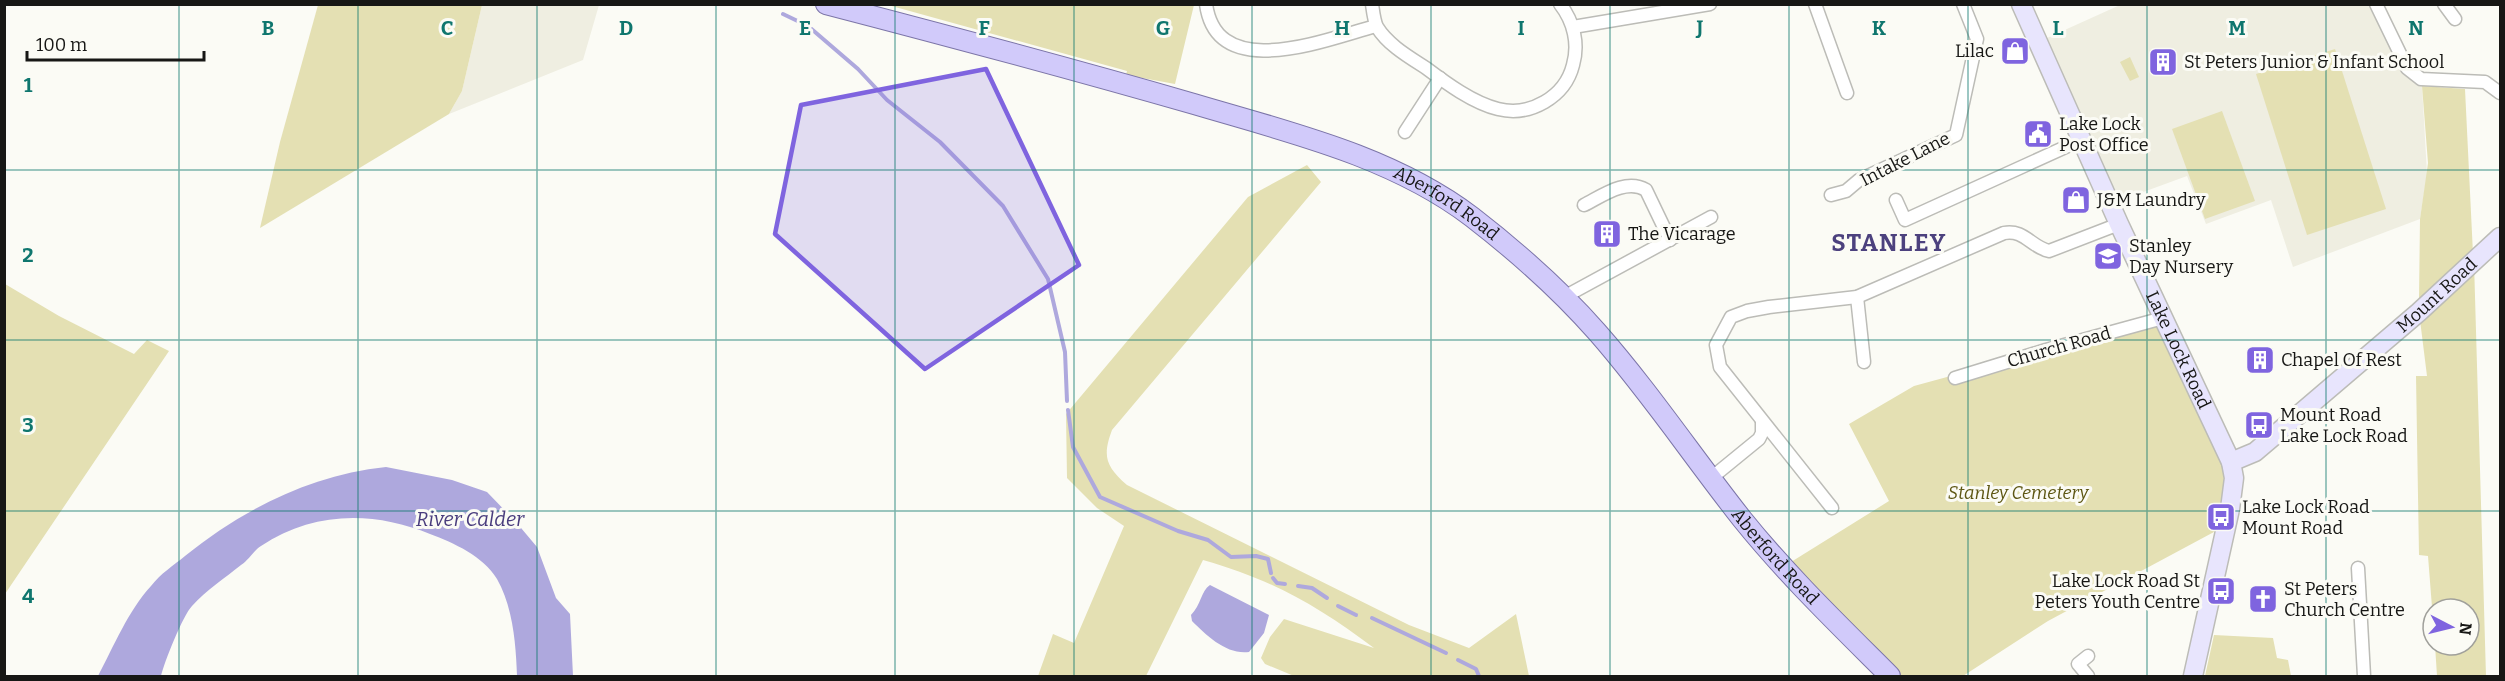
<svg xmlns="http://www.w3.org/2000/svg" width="2505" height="681" font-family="Bitter,serif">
  <rect width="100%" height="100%" fill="#fbfbf5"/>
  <!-- built -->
  <g fill="#efeee1">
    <path d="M482,5H599L583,60L449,114L462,91Z"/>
    <path d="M2120,5H2368L2404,72L2422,86L2427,174L2420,219L2293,267L2271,200L2206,224L2187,176L2116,202L2047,38Z"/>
  </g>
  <!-- green -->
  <g fill="#e4e0b3">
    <path d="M318,5H482L462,91L449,114L260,228L280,142Z"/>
    <path d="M888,5H1194L1175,84L1126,75L1127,71Z"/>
    <path d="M2335,49L2386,209L2307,235L2256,74Z"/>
    <path d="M2130,57L2139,77L2130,81L2120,62Z"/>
    <path d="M2422,86L2465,89L2473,254L2419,299L2420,219L2428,163Z"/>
    <path d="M2222,111L2255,201L2205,219L2172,129Z"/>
    <path d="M1307,165L1321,182L1112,430C1102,457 1106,466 1127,485L1409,625L1469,648L1516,614L1529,676H1294L1265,664L1261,658L1270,637L1284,619L1374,648C1316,605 1273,580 1203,560L1146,676H1038L1053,634L1074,643L1124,526L1097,508L1067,478L1066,414L1248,197Z"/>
    <path d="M2474,262L2486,676H2437L2435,645H2469V609H2433V620L2428,556L2419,555L2416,376H2427L2419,312Z"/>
    <path d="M5,284L59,316L134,354L147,340L169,351L5,594Z"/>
    <path d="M2163,318L2231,462L2227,525L2048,621L1963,676H1890L1783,567L1889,501L1849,424L1914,386Z"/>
    <path d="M2214,635L2273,638L2277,658L2288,660L2291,676H2205Z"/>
  </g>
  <!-- water -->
  <g fill="#aea8dd">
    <path d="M386,467L452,480L487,492L516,522L537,547L556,598L570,614L573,676H517C516,645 513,607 497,579C483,556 454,543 430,534C374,511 313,511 261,546C253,551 249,560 241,565C225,578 206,590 192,606C183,615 164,663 161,676H98C114,646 128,611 151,586C160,574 174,565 185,556C243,509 311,475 386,467Z"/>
    <path d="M1210,585L1269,615L1264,633L1249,652C1227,655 1207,636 1192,621L1191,615C1201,605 1201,591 1210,585Z"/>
  </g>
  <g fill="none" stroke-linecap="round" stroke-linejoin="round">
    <!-- stream -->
    <g stroke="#aea8dd" stroke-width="4">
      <path d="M783,14L808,26L858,69L887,100L940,142L1003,206L1048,279L1065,352L1067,401"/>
      <path d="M1068,410L1073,447L1100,497L1178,531L1208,540L1231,557L1256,556L1268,559L1271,573"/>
      <path d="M1273,578L1277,583L1285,584"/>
      <path d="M1298,586L1312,588L1327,598"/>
      <path d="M1338,606L1356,615"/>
      <path d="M1372,618L1446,653"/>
      <path d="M1458,660L1476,669L1479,676"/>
    </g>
    <!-- street casing -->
    <g stroke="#bcbcb7" stroke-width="15">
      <g id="street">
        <path d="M1206,4C1217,85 1329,38 1376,26"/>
        <path d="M1372,4C1373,11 1374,21 1377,27C1388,45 1409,57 1426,68C1446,83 1473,103 1498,109C1530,117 1565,97 1573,65C1579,44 1574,22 1560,4"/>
        <path d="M1815,4L1847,93"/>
        <path d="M2376,4L2407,68L2421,79L2485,82L2500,93"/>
        <path d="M2444,4L2455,19"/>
        <path d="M1573,27L1710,4"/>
        <path d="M1405,132L1440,78"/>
        <path d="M1831,195L1846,191L1859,180L1956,135L1977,39L1963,4"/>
        <path d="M1896,200L1905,220L2081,140"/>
        <path d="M1584,205C1602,196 1626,178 1646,190L1670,240"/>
        <path d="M1564,297L1711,217"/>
        <path d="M1857,297L1864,362"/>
        <path d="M1955,378L2046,350L2163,318"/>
        <path d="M1710,479L1759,439L1762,433V421"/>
        <path d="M1832,508L1720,367L1716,345L1731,317L1747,311L1769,307L1857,297L2004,233C2024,229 2031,247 2049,251L2119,224"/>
        <path d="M2358,568L2364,676"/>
        <path d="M2088,656L2078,664L2088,676"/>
      </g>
    </g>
    <!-- secondary casing -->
    <g stroke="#bcbcb7" stroke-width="21">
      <g id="secondary">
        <path id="s1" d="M2021,4L2119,224L2231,462L2234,478L2230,509L2193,676"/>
        <path id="s2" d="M2231,462L2255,452L2419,312L2500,237"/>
      </g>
    </g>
    <!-- primary casing -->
    <g stroke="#7c75a8" stroke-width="22">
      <g id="primary">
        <path id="s3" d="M826,4C949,36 1072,69 1194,104C1288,132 1392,156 1472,217C1516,251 1560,290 1597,332C1649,391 1693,457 1742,519C1787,575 1839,625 1890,676"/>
      </g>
    </g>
    <!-- street -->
    <use href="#street" stroke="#fff" stroke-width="12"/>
    <!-- secondary -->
    <use href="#secondary" stroke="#e8e5fd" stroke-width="18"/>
    <!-- primary -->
    <use href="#primary" stroke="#d1cafa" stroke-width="20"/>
  </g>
  <!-- marked area -->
  <path fill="#7f64df" fill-opacity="0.2" stroke="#7f64df" stroke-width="4.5" stroke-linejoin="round" d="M986,69L1079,265L925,369L775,234L801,105Z"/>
  <!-- grid -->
  <path fill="none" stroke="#0f766e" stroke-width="1.5" stroke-opacity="0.55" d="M179,4V676M358,4V676M537,4V676M716,4V676M895,4V676M1074,4V676M1252,4V676M1431,4V676M1610,4V676M1789,4V676M1968,4V676M2147,4V676M2326,4V676M4,170H2500M4,340H2500M4,511H2500"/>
  <!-- icons -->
  <defs>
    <g id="shop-square" transform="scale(1.5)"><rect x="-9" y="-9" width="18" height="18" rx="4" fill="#7f64df" stroke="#fbfbf5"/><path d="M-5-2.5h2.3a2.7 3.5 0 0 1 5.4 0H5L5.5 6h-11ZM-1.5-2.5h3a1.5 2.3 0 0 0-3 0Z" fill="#fff"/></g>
    <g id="building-square" transform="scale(1.5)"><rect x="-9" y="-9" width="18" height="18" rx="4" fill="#7f64df" stroke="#fbfbf5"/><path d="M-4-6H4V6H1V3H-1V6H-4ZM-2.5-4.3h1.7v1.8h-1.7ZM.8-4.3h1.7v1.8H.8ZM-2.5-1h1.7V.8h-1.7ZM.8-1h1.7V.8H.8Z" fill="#fff"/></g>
    <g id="civic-square" transform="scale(1.5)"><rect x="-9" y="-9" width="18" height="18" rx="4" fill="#7f64df" stroke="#fbfbf5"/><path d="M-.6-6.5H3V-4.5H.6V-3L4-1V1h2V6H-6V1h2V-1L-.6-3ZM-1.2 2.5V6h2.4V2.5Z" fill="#fff"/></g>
    <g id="school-square" transform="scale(1.5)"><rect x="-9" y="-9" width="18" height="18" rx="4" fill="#7f64df" stroke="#fbfbf5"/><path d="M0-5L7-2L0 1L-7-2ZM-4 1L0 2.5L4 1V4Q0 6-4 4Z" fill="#fff"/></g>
    <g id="bus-square" transform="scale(1.5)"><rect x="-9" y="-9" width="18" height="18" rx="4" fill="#7f64df" stroke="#fbfbf5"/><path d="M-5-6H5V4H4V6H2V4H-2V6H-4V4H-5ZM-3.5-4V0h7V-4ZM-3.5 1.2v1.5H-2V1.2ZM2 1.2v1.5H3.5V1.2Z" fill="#fff"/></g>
    <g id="church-square" transform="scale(1.5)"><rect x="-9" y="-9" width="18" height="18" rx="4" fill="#7f64df" stroke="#fbfbf5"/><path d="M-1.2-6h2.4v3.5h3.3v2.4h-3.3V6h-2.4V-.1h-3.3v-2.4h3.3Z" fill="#fff"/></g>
  </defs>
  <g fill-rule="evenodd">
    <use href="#shop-square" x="2015" y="51"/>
    <use href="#building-square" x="2163" y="62"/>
    <use href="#civic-square" x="2038" y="134"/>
    <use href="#shop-square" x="2076" y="200"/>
    <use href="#building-square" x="1607" y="234"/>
    <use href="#school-square" x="2108" y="256"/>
    <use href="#building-square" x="2260" y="360"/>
    <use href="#bus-square" x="2259" y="425"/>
    <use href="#bus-square" x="2221" y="517"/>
    <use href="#bus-square" x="2221" y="591"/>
    <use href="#church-square" x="2263" y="599"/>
  </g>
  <g text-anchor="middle" stroke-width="6" stroke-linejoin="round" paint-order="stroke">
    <!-- poi labels -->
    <g font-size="18" fill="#171715" stroke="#fbfbf5" text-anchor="start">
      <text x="1994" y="57" text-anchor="end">Lilac</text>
      <text x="2184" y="68">St Peters Junior &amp; Infant School</text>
      <text x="2059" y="130">Lake Lock<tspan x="2059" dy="21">Post Office</tspan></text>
      <text x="2097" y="206">J&amp;M Laundry</text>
      <text x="1628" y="240">The Vicarage</text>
      <text x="2129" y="252">Stanley<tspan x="2129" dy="21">Day Nursery</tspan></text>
      <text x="2281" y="366">Chapel Of Rest</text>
      <text x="2280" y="421">Mount Road<tspan x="2280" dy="21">Lake Lock Road</tspan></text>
      <text x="2242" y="513">Lake Lock Road<tspan x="2242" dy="21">Mount Road</tspan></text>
      <text x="2200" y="587" text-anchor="end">Lake Lock Road St<tspan x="2200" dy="21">Peters Youth Centre</tspan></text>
      <text x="2284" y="595">St Peters<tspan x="2284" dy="21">Church Centre</tspan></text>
    </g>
    <!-- street labels -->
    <g font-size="18" fill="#171715" stroke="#fbfbf5">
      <text transform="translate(1905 159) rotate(-27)" y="6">Intake Lane</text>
      <text dy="6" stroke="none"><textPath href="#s3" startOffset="654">Aberford Road</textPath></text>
      <text dy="6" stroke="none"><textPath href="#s2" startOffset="266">Mount Road</textPath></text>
      <text transform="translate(2059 347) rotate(-16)" y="6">Church Road</text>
      <text dy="6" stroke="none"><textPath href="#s1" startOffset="380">Lake Lock Road</textPath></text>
      <text dy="6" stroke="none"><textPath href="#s3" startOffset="1140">Aberford Road</textPath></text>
    </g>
    <!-- park labels -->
    <g font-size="18" font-style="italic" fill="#5d5612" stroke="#fbfbf5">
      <text x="2018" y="499">Stanley Cemetery</text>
    </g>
    <!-- water labels -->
    <g font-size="20" font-style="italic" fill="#493c7d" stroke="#fbfbf5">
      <text x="470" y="526">River Calder</text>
    </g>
    <!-- district labels -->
    <g font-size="24" font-weight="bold" letter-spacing="1.5" fill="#4c417e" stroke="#fbfbf5">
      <text x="1889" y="251">STANLEY</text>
    </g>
  </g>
  <g font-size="20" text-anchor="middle" font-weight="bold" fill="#0f766e" stroke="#fbfbf5" stroke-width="6" stroke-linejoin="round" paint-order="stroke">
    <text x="268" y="35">B</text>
    <text x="447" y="35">C</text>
    <text x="626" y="35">D</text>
    <text x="805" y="35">E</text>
    <text x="984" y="35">F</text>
    <text x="1163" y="35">G</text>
    <text x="1342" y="35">H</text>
    <text x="1521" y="35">I</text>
    <text x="1700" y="35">J</text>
    <text x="1879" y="35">K</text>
    <text x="2058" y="35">L</text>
    <text x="2237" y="35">M</text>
    <text x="2416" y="35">N</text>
    <text x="28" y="92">1</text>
    <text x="28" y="262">2</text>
    <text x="28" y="432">3</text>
    <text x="28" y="603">4</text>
  </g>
  <!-- border -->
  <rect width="2505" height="681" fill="none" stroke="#171715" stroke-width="12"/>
  <!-- north arrow -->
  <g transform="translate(2451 627) rotate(97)"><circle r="28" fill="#fbfbf5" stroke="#a0a09b" stroke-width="1.5"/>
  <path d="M0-4.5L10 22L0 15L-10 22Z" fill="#7f64df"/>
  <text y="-9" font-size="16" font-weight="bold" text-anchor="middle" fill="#171715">N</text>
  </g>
  <!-- scale -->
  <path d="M27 51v9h177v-9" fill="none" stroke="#171715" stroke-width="3"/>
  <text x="36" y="51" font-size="18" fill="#171715" stroke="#fbfbf5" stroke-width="4.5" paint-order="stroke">100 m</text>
</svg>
